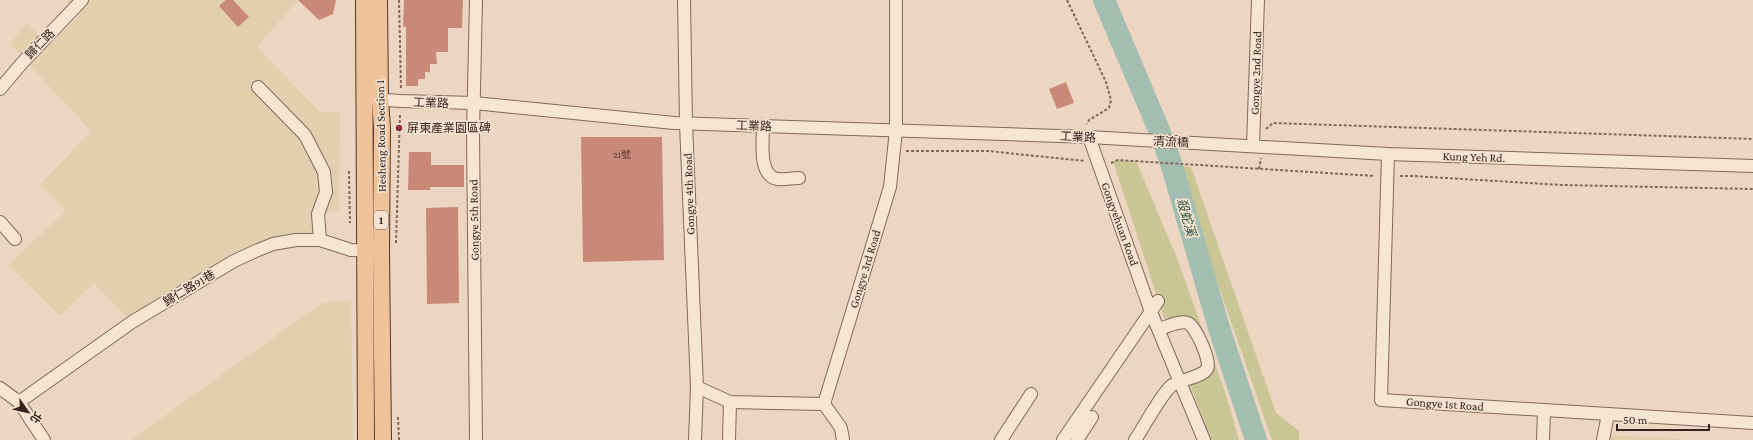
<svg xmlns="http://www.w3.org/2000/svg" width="1753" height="440" font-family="'Crimson Pro','Noto Sans TC',serif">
  <rect width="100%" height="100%" fill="#ecd6c1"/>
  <!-- farmland -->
  <g fill="#e1cfae">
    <path d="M66,0H298L257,47L320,112H340L339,210L318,214L320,240L273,244L132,322L94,283L60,316L8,265L66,211L40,185L91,131L10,44L27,23L48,46L80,14Z"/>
    <path d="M351,300L353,440H131L322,303Z"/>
    <path d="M1604,435L1684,439V440H1603Z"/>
  </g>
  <!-- green -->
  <g fill="#c9c595">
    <path d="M1118,160L1136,161L1177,258L1225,392L1239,440H1211L1188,379L1208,369L1190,324L1167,327L1113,161Z"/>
    <path d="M1177,166L1191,167L1276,413L1299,431V440H1272Z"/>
  </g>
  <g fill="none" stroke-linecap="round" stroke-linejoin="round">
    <!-- river -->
    <path stroke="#a3beb1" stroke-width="22" d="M1104,0L1159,130L1171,163L1219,328L1256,440"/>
  </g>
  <!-- building -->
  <g fill="#c98978">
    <path d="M226,0H233L249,17L238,27L219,6Z"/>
    <path d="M298,0H336L333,14L319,20Z"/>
    <path d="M404,0H463L462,28H448V52H436L437,64H430V72H425V79H418V86H406V27H403Z"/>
    <path d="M1066,82L1074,103L1057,109L1049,89Z"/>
    <path d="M581,137H662L664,260L583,262Z"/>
    <path d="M409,152H431V165H464V187H430V190H408Z"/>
    <path d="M458,207L459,303L427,304L426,208Z"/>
  </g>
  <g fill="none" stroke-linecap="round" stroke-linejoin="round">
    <!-- minor casing -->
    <g stroke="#846759" stroke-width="14">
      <g id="minor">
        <path d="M476,0L473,132L476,440"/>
        <path d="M684,0L686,124L697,387L695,440"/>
        <path d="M258,87L305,135L324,172L326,192L318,214L320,240"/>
        <path d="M0,89L22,63L82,0"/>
        <path d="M372,99L401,101L474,103L674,123L1089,137L1388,154L1753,166"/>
        <path d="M763,126C763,141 758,175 777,179C783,180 792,178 799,178"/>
        <path d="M1089,137L1151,312L1204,440"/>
        <path d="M1253,146L1258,0"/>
        <path d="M1388,154L1381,400L1753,423"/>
        <path d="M0,222L15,239"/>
        <path d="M697,387L730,402L824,404L890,187L896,130V0"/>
        <path d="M0,388L19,402L44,440"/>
        <path d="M19,402L132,322L234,261L258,250L273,244L296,240H320L351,250L374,251"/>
        <path d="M824,404L841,428L843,440"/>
        <path d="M729,440L730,402"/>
        <path d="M1001,440L1031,394"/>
        <path d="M1063,440L1158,301"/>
        <path d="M1077,440L1092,417"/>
        <path d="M1135,440C1144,427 1160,396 1171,386C1180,379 1201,378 1207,369C1212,363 1196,327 1188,323C1180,320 1167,327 1159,329"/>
        <path d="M1543,440L1544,410"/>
        <path d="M1603,440L1608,414"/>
      </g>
    </g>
    <!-- major casing -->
    <g stroke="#52372d" stroke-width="18">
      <g id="major">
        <path d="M364,0L366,440"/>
        <path d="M379,0L380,99L382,128L381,251L383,440"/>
      </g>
    </g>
    <!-- path -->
    <g stroke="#846759" stroke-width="2" stroke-dasharray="3 2" stroke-linecap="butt">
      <path d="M399,0L401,89"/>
      <path d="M1067,0L1106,82L1111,100L1109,108L1089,120L1087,124"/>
      <path d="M1266,129L1273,123L1753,139"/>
      <path d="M906,151H988L1085,161"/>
      <path d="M1111,163L1118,160L1375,176"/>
      <path d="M1259,169L1261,158"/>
      <path d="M349,171L350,223"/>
      <path d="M1400,176H1413L1562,185L1753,189"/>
      <path d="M396,243L400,113"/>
      <path d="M398,417L399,440"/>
    </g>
    <!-- minor -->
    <use href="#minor" stroke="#f7e5d3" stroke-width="12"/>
    <!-- major -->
    <use href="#major" stroke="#efc299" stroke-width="16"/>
  </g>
  <!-- markers -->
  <circle fill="#912b41" stroke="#f4e2d0" stroke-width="1.5" cx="399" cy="128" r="4"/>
  <g text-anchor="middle" stroke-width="3.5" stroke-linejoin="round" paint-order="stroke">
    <!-- number labels -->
    <g font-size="10" fill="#5a3d34">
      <text x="622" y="158">21號</text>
    </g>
    <!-- shield labels -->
    <rect fill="#f4e2d0" stroke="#6e5d53" stroke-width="1" x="374" y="211" width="14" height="18" rx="3"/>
    <g font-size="11" font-weight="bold" fill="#35241d">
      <text x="381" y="224">1</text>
    </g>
    <!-- street labels -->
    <g font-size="12" fill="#35241d" stroke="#f4e2d0">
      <text transform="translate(40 44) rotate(-46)" y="4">歸仁路</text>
      <text transform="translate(1256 73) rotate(-88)" y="4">Gongye 2nd Road</text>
      <text transform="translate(431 103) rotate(2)" y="4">工業路</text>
      <text transform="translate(754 126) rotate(2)" y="4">工業路</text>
      <text transform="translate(381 136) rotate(-91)" y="4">Hesheng Road Section 1</text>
      <text transform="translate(1078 137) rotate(3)" y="4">工業路</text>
      <text transform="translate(1171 142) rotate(2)" y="4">清流橋</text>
      <text transform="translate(1474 157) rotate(2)" y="4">Kung Yeh Rd.</text>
      <text transform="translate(689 194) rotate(-92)" y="4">Gongye 4th Road</text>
      <text transform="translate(474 220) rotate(-91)" y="4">Gongye 5th Road</text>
      <text transform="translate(1120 224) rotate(70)" y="4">Gongyehuan Road</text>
      <text transform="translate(865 269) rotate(-73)" y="4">Gongye 3rd Road</text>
      <text transform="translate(189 288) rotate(-31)" y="4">歸仁路91巷</text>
      <text transform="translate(1445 404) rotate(4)" y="4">Gongye 1st Road</text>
    </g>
    <!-- poi labels -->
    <g font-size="12" fill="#35241d" stroke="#f4e2d0" text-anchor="start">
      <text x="407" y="132">屏東產業園區碑</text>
    </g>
    <!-- water labels -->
    <g font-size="13" font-style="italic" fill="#2d5449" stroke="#f4e2d0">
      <text transform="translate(1187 217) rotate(74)" y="5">殺蛇溪</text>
    </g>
  </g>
  <!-- north arrow -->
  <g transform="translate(28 412) rotate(124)" stroke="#f4e2d0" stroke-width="3" paint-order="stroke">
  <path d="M0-3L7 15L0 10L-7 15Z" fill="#35241d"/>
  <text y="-6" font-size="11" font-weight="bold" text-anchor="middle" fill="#35241d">北</text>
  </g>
  <!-- scale -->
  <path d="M1617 424v6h92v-6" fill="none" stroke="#35241d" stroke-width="2"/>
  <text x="1623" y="424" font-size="12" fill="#35241d" stroke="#f4e2d0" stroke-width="3" paint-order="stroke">50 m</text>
</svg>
